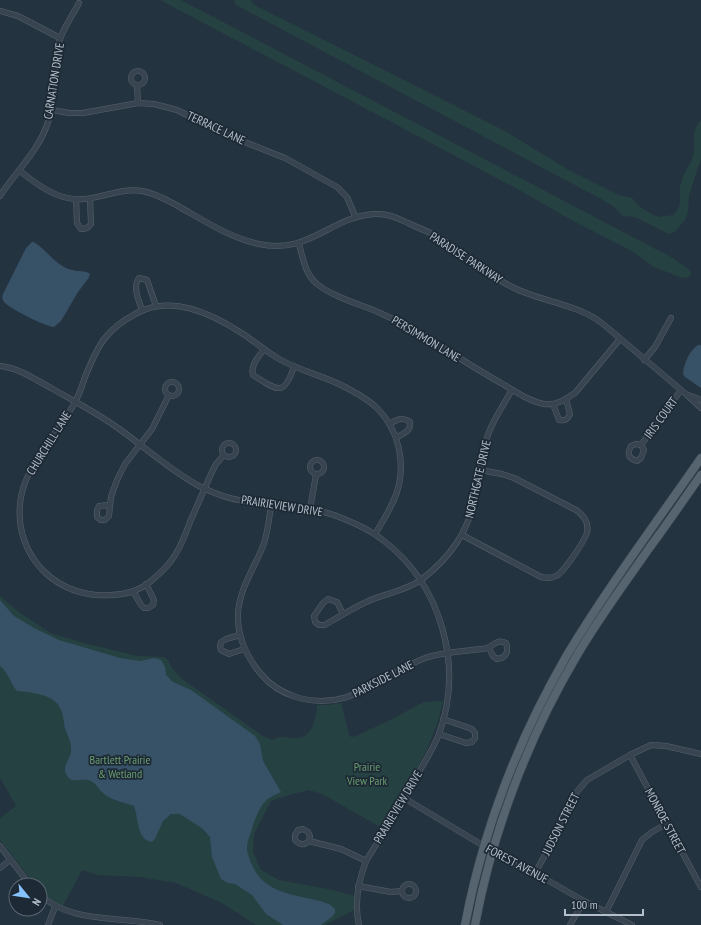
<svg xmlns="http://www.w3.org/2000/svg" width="701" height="925" font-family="'PT Sans Narrow',sans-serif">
  <rect width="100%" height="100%" fill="#243340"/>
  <!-- green -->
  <g fill="#264141">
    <path d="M160,0H181L671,257L690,270L691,274L688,277L682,278L654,267L632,251L573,221L521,191L412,133Z"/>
    <path d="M234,0H251L253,4L505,131L567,169L619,195L632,198L640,207L652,214L659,217L673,215C685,204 677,196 681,183C684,172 692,163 694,152C696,138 690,133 701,120V159L689,195L688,212L685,220L675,232L669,234L635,217L623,216L613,206L603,200L236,5Z"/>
    <path d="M0,596L19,612L50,633L84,643L137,656L164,657L169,661L172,668L182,679L263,736L272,740C285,734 283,738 296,738C313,739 316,717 317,705H329L341,703L349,734L351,737L356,736L390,720L424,702L443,701C434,748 406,787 382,828L322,794L309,790L289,795L271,801L254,834L253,852L261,870L279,880L333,890L354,896V910L325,925H256L222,903L176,883L140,877L98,875L82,870L63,906L46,896L40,890V885H35L0,840V818L16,806L0,778Z"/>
  </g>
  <!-- water -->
  <g fill="#375167">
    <path d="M32,242C38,242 51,258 58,263C62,266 67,269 72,270C79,272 85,270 90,274L88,279L78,292L61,321L54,327C46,327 11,309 5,303C2,300 2,298 3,294L26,248Z"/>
    <path d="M698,345H701V388L685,377L683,374C684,363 689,351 698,345Z"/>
    <path d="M0,600L14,616L34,628L59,640L120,658L140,661L154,658L161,660L165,667L166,675L173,682L191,690L255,736L260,744L263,761L281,792C275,795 267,798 263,804C258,811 253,823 251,832C245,847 246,852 253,867C267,897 302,894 329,904L335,909V913L332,917L321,925H283L266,914L252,895L235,884L228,883L221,879L212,857L210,837L203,829L180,814H171L163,821L155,839L152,842C136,839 139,819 134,806C124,802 112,801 103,793C98,789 97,784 91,781C83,777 74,784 68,777C60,768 70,760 71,752C72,743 68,737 65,728C63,721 64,715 60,708C54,694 29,692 17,691C10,683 9,673 0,666Z"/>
  </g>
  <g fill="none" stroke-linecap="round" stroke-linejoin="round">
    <!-- minor casing -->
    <g stroke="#56626d" stroke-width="6">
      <g id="minor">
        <path d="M0,11L18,16L60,38"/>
        <circle cx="138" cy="78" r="7"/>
        <path d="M137,85L138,103"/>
        <path d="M52,110L69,113H83L138,103L154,104L177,110L227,135L285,158L337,187L347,197L355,216"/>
        <path d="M20,171C41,188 63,204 92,198C109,195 125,188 142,191C155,193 167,200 178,206C203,220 230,238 259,244C309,255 330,217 374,214C387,213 397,218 408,223C418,228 430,232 440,238C464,253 486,274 512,287C541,302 576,303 603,324L687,395L701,408"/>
        <path d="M0,196C16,171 39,151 48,122C56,99 53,74 57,50C60,33 71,18 79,3"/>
        <path d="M76,199L77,223L81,229C86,229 88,228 91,224L90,199"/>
        <path d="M299,244C303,258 305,274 317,284C335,298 360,304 380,313C425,333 459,360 501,383C514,391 529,401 544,404C556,406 566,399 575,393L620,339"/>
        <path d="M142,310C139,301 132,287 139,278L147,280L156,306"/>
        <path d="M264,349C259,357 250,365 253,375C276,389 284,399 294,366"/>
        <path d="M644,360L655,347L671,318"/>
        <path d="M0,366C19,368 34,379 51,388C72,400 95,412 115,426C144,446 168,469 199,486C213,493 229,499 244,501C274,506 306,505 334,515C352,522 369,529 384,541C441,585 464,665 439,734C433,750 423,764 415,779C399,807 383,834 366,861C358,882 354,903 359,925"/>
        <circle cx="172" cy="389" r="7"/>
        <path d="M688,395L701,400"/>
        <path d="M553,404L559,420C565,421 567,420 570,414L566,399"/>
        <path d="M389,424C397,420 402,416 410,422C411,432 403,433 396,438"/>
        <circle cx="229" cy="450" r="7"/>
        <path d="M636,444L641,445L644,450L641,458L637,461C628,458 627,454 631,446Z"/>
        <path d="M641,445L681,390"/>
        <path d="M224,455L216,464L211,474C204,490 197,506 190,522C185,535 180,550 171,561C166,568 158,575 151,581C141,590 125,595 111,595C58,599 15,558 20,504C23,467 57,435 74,404C79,396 82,386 85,377C98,345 105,330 137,313C172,295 210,313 240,332C253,340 265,351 279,359C300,371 324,376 345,387C356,393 368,399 377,408C399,430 406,463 397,492C392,507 383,521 375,534"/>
        <circle cx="317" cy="467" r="7"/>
        <path d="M109,505L99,506L97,510V517L101,520H105L109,516L111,497L117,480L125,464L152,429L169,395"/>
        <path d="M271,505C269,519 268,533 263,546C254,569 239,589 238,614C237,636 247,658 261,674C270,685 283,693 296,697C351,714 381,673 428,657C445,652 464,651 482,649C494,648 495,638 506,643C509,652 506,658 497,659L493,656L489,648"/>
        <path d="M310,509L316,475"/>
        <path d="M462,535L541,577C546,578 551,579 556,576C564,572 583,543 587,533C589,523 585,516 576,510L514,478L502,474L480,470"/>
        <path d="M133,591L141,605L144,608H148L153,605L154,600L146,584"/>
        <path d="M343,614L337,602L328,599L323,603L314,616L315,622L319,625H325C340,616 356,606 373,599C389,593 406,590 421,580C451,557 468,532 476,495C479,478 481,461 485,444C490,425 502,407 512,390"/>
        <path d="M240,635L226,639L221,642L220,646L221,650L229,654L244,649"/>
        <path d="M439,734L466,743L472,742L475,738V733L472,729L443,719"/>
        <path d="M630,755L701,887"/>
        <path d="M404,798L522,869L535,873L584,901L632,925"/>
        <path d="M309,841L310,836L308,832L303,829L298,830L295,835V840C299,845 304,846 309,841L341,849L366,861"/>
        <path d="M0,846L30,885"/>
        <path d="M0,868L10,860"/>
        <path d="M535,873L549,848L569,805L575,794L587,780L630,755L651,745L666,746L701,754"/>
        <circle cx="409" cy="891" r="7"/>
        <path d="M358,886L391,892L402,891"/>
        <path d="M40,895C75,925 118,915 160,925"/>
        <path d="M606,912L642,840L652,832L666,824"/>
        <path d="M48,925L55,907"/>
        <path d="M570,925L584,901"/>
      </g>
    </g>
    <!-- primary casing -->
    <g stroke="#414e59" stroke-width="9">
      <g id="primary">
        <path d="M465,925C483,830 519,738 567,655C608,587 656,523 701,458"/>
        <path d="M475,925C492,833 528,738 576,657C598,619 625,583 650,547C668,523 684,499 701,475"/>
      </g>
    </g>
    <!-- minor -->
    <use href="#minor" stroke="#384450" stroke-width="5"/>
    <!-- primary -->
    <use href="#primary" stroke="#566470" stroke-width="8"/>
  </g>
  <g text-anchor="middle" stroke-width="3.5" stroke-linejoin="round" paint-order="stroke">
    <!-- street labels -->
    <g font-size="12" fill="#b4bfca" stroke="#1d2a35">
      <text transform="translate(54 81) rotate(-81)" y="4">CARNATION DRIVE</text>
      <text transform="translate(216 128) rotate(25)" y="4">TERRACE LANE</text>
      <text transform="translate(466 258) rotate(33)" y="4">PARADISE PARKWAY</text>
      <text transform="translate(426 339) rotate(31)" y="4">PERSIMMON LANE</text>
      <text transform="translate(661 418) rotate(-54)" y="4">IRIS COURT</text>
      <text transform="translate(49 443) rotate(-58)" y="4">CHURCHILL LANE</text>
      <text transform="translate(478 479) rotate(-77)" y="4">NORTHGATE DRIVE</text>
      <text transform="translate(282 506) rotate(9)" y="4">PRAIRIEVIEW DRIVE</text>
      <text transform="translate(383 679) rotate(-27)" y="4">PARKSIDE LANE</text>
      <text transform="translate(398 807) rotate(-59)" y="4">PRAIRIEVIEW DRIVE</text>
      <text transform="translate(665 821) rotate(62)" y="4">MONROE STREET</text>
      <text transform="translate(561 824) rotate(-63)" y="4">JUDSON STREET</text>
      <text transform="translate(517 864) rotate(28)" y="4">FOREST AVENUE</text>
    </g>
    <!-- park labels -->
    <g font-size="12" fill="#6a9c70" stroke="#1d2a35">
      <text x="120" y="764">Bartlett Prairie<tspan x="120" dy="14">&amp; Wetland</tspan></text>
      <text x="367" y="771">Prairie<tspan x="367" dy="14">View Park</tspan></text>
    </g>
  </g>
  <!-- north arrow -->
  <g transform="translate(28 897) rotate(120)"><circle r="19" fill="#1d2a35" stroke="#596671"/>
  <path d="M0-3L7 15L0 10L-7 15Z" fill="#87c2fc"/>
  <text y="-6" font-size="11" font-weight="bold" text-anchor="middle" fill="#b4bfca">N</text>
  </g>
  <!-- scale -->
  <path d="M565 909v6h78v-6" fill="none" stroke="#b4bfca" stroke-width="2"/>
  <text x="571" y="909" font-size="12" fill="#b4bfca" stroke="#1d2a35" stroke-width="3" paint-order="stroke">100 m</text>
</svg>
